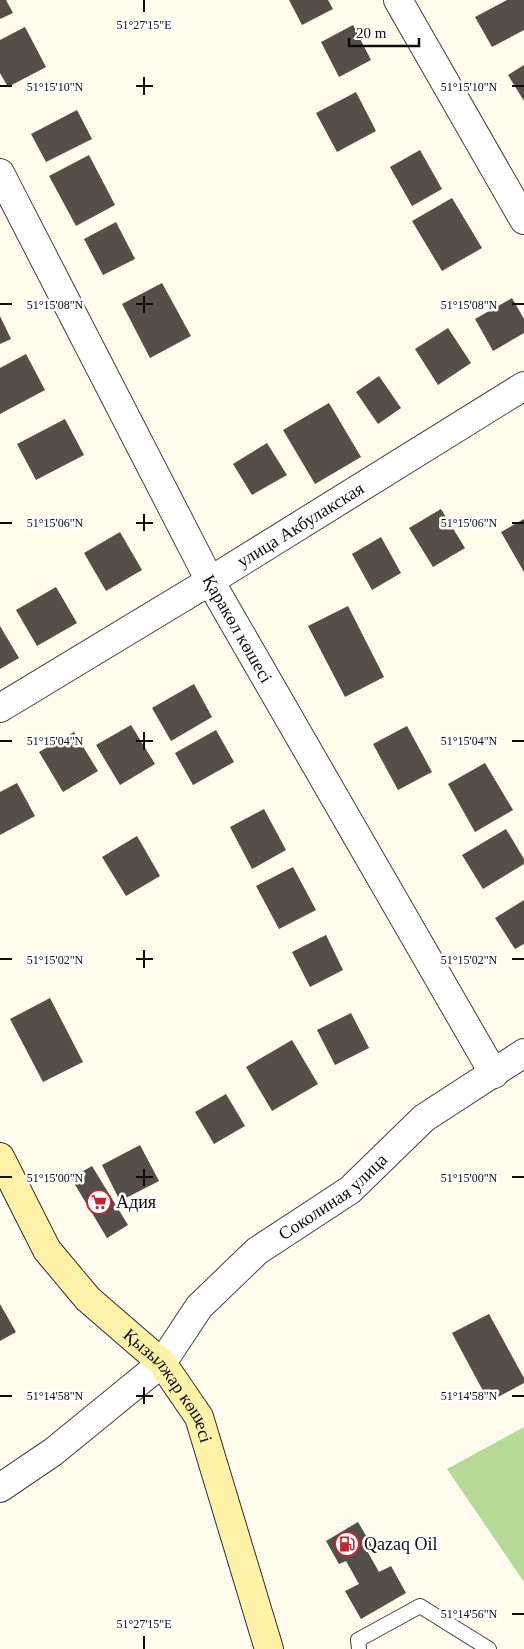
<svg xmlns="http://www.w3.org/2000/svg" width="524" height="1649" font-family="Georgia,serif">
  <rect width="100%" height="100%" fill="#fffbed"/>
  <!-- forest -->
  <path fill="#b7d996" d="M524,1427V1582L447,1469Z"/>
  <!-- building -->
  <g fill="#554e49">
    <path d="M0,0H6L13,13L0,19Z"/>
    <path d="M289,0H328L333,9L302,25Z"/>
    <path d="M507,0H524V30L492,47L475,17Z"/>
    <path d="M353,25L371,60L339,77L321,42Z"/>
    <path d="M25,27L46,67L8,87L0,73V40Z"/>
    <path d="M524,65V101L508,75Z"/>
    <path d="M356,92L376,131L337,152L316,113Z"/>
    <path d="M77,110L92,139L46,162L31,134Z"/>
    <path d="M420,150L442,189L412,206L390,167Z"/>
    <path d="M89,155L115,205L76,226L49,176Z"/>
    <path d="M452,198L482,248L442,271L412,221Z"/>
    <path d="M116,222L135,259L103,275L84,239Z"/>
    <path d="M162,283L191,336L150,358L122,304Z"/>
    <path d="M512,298L524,319V333L493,351L475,319Z"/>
    <path d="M0,316L11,339L0,344Z"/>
    <path d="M448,328L471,363L438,385L415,349Z"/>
    <path d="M26,354L45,390L0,414V368Z"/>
    <path d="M379,376L401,408L378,424L356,392Z"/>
    <path d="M329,403L361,457L315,484L283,430Z"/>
    <path d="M65,419L84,455L36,480L17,444Z"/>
    <path d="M267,443L287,475L252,495L233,464Z"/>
    <path d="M441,509L465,548L433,567L409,528Z"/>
    <path d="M524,519V572L501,532Z"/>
    <path d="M120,532L142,570L106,591L84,553Z"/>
    <path d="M381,537L401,573L372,590L352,554Z"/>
    <path d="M56,587L77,623L37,646L16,610Z"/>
    <path d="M348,606L384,677L345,697L308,626Z"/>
    <path d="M0,626L19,658L0,669Z"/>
    <path d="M194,684L212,717L171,741L152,708Z"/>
    <path d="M131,725L155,764L120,785L96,745Z"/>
    <path d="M407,726L432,772L398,790L373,744Z"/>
    <path d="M216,730L234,762L193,785L175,753Z"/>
    <path d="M74,732L98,771L63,792L39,752Z"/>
    <path d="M485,763L513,810L475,832L448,784Z"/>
    <path d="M17,783L35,816L0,835V792Z"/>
    <path d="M264,809L286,850L252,869L230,827Z"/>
    <path d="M506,829L524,859V864L483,889L462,855Z"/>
    <path d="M137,836L160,876L126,896L102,857Z"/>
    <path d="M293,867L316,910L279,929L256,886Z"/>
    <path d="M524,900V944L515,949L495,918Z"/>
    <path d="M326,935L343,970L310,987L292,952Z"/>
    <path d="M50,998L83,1062L43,1082L10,1019Z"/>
    <path d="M351,1013L369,1048L335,1065L317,1030Z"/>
    <path d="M292,1040L318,1084L272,1111L246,1067Z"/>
    <path d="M226,1094L245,1126L214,1144L195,1112Z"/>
    <path d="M140,1145L159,1181L120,1201L102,1165Z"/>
    <path d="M92,1166L128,1225L107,1238L71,1178Z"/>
    <path d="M0,1304L16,1332L0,1341Z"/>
    <path d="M489,1314L524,1378V1383L489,1402L452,1333Z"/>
    <path d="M358,1522L372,1546L366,1549L379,1572L391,1566L406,1593L361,1619L345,1591L359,1584L346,1561L339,1564L326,1541Z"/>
  </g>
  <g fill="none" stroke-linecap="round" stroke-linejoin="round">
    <!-- lane casing -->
    <g stroke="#404040" stroke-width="16">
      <path id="lane" d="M359,1649L358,1640L420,1606L489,1649"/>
    </g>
    <!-- street casing -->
    <g stroke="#404040" stroke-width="30">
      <g id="street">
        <path d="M398,0L524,220"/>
        <path id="s1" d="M0,173L210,581L494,1074"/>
        <path id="s2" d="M0,708L210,581L524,386"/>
        <path id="s3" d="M0,1488L53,1452L162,1363L199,1307L257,1251L350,1190L424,1118L524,1053"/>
      </g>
    </g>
    <!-- secondary casing -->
    <g stroke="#2f2f2f" stroke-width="30">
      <g id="secondary">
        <path id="s4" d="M0,1157L47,1250L88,1299L162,1363L199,1417L269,1649"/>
      </g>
    </g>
    <!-- lane -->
    <use href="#lane" stroke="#fff" stroke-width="14"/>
    <!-- street -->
    <use href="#street" stroke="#fff" stroke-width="28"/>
    <!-- secondary -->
    <use href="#secondary" stroke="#fef2a8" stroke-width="28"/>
  </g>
  <!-- ticks -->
  <path fill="none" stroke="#0d0d0d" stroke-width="2" d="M144,0V12M144,77V95M0,86H12M136,86H153M512,86H524M144,296V313M0,304H12M136,304H153M512,304H524M144,514V531M0,523H12M136,523H153M512,523H524M144,732V750M0,741H12M136,741H153M512,741H524M144,950V968M0,959H12M136,959H153M512,959H524M144,1169V1186M0,1177H12M136,1177H153M512,1177H524M144,1387V1404M0,1396H12M136,1396H153M512,1396H524M512,1614H524M144,1636V1649"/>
  <!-- icons -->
  <defs>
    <g id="supermarket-ring" transform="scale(1.25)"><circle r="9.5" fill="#fff" stroke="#bb2632" stroke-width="1.5"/><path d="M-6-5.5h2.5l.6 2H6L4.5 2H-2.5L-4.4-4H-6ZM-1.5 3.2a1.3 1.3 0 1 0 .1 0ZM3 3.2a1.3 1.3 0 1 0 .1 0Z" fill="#bb2632"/></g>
    <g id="fuel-ring" transform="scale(1.25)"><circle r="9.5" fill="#fff" stroke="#bb2632" stroke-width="1.5"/><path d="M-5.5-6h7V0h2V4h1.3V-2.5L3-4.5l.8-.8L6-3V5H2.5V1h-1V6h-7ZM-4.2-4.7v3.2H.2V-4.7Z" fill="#bb2632"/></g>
  </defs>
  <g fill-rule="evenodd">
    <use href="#supermarket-ring" x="99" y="1202"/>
    <use href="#fuel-ring" x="347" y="1544"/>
  </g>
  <g text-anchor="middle" stroke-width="5" stroke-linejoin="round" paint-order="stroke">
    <!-- street labels -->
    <g font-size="18" fill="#0d0d0d" stroke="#fff">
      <text dy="6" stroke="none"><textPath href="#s2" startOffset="352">улица Акбулакская</textPath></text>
      <text dy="6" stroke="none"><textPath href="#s1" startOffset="514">Қаракөл көшесі</textPath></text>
      <text dy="6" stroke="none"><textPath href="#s3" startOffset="446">Соколиная улица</textPath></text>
      <text dy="6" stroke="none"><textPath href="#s4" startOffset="288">Қызылжар көшесі</textPath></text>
    </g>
    <!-- poi labels -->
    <g font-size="18" fill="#0d0d0d" stroke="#fff" text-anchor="start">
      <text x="116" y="1208">Адия</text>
      <text x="364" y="1550">Qazaq Oil</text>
    </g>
  </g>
  <g font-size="12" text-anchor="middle" fill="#0d0d0d" stroke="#fff" stroke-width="5" stroke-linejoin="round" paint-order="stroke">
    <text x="144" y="29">51°27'15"E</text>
    <text x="55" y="91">51°15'10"N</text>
    <text x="469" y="91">51°15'10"N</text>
    <text x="55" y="309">51°15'08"N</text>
    <text x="469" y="309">51°15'08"N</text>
    <text x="55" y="527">51°15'06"N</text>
    <text x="469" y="527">51°15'06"N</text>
    <text x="55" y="745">51°15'04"N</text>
    <text x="469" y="745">51°15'04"N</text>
    <text x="55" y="964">51°15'02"N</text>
    <text x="469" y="964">51°15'02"N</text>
    <text x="55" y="1182">51°15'00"N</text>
    <text x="469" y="1182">51°15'00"N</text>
    <text x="55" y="1400">51°14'58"N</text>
    <text x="469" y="1400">51°14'58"N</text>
    <text x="469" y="1618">51°14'56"N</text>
    <text x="144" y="1628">51°27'15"E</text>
  </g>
  <!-- scale -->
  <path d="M349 38v8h70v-8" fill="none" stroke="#0d0d0d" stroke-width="2.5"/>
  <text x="356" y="38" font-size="15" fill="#0d0d0d" stroke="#ffffff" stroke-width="4" paint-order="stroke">20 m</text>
</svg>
